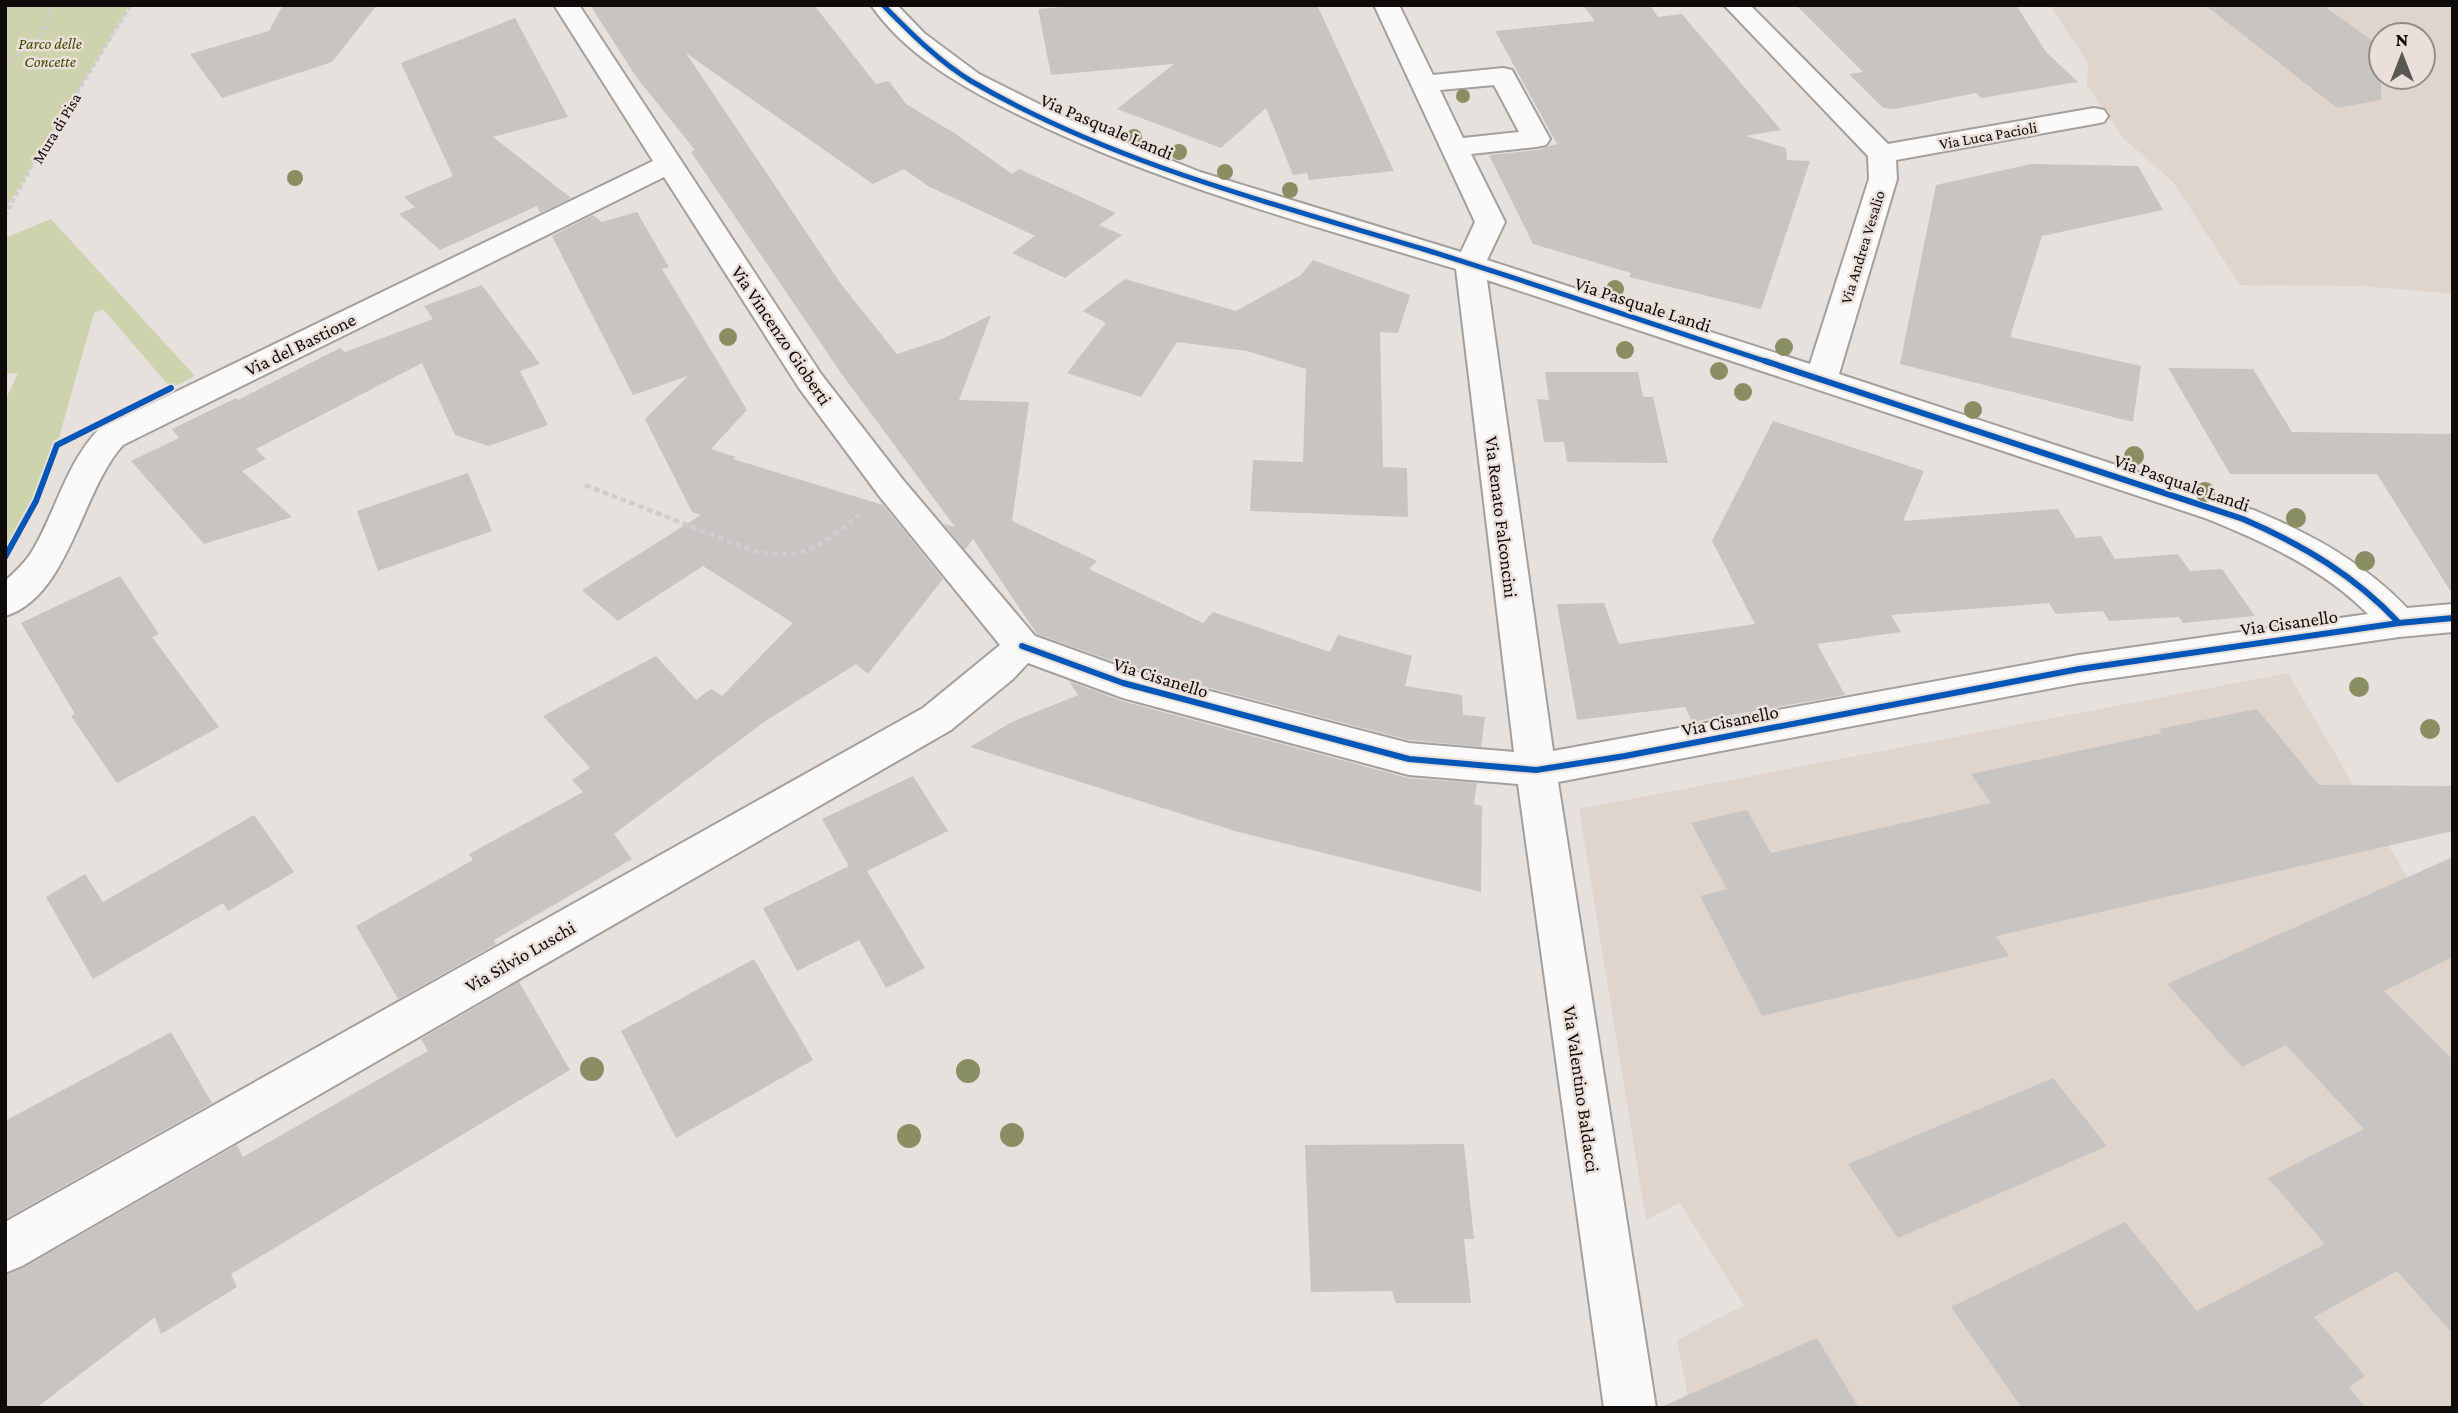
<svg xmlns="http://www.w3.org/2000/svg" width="2458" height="1413" font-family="'Crimson Pro',serif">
  <rect width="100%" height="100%" fill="#e6e1dd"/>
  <!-- built -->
  <g fill="#e0d5cc" fill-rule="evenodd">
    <path d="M2050,5H2453V294L2361,286L2240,285L2173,182L2124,139L2087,86L2088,63ZM2381,35H2423V77H2381Z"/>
    <path d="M2288,673L2453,956V1408H1690L1677,1340L1744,1305L1680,1203L1646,1220L1579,809Z"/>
  </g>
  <!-- green -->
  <g fill="#cdd3ad">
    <path d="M5,5H130L5,210Z"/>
    <path d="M51,219L195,376L171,388L103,309L94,313L57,445L36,501L5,557V401L18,373L5,374V238Z"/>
  </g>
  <!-- building -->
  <g fill="#c8c4c2">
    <path d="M283,5H377L332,62L222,98L190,54L269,31Z"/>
    <path d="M590,5H814L876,84L889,81L906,104L956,134L1012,174L1019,169L1116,213L1099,225L1122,235L1065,278L1012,253L1035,236L928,186L904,169L873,184L686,53L841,284L897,354L942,339L991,315L959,400L1029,402L1012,521L1097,561L1089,569L1203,623L1213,612L1330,652L1338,635L1412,656L1405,686L1462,695L1463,715L1485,717L1481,747L1409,740L1130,667L1037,634L973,539L965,550L944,524L955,527L841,373L691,152L695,150L637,78Z"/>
    <path d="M1085,5H1317L1394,171L1309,180L1307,173L1293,175L1266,108L1221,148L1117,109L1174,64L1051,75L1038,9Z"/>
    <path d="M1583,5H1650L1658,17L1682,14L1781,130L1746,136L1786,148L1787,160L1810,161L1761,309L1629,277L1631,273L1533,244L1489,155L1537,150L1557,144L1495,31L1595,21Z"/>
    <path d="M1796,5H2016L2046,52L2078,82L1981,98L1976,93L1895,109L1883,108L1849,74L1863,72Z"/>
    <path d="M2205,5H2323L2381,47V100L2337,108Z"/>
    <path d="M515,18L568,117L493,137L571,198L540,213L537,206L440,250L399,214L415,207L404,197L453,176L401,63Z"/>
    <path d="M2031,164L2138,166L2163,210L2042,236L2010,337L2141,366L2133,422L1900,364L1936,185Z"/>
    <path d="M637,212L669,267L662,269L747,410L711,449L736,457L733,459L883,505L943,579L868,674L856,664L764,722L614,834L632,859L494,940L496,944L398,999L356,926L473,860L469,854L583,792L572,780L590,768L543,716L656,656L696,700L711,689L722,696L793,623L703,566L618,621L582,590L701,515L692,512L645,419L688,376L633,395L552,236L593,215L602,222Z"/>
    <path d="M1313,260L1410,295L1398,333L1380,332L1383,467L1407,468L1408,517L1250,511L1253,460L1303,462L1306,369L1247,351L1177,342L1141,397L1067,373L1106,323L1083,311L1125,279L1236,311L1301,275Z"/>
    <path d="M482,285L540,364L520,371L548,425L489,446L455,435L422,363L256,449L266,459L242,471L292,517L204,544L131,461L179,438L172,429L236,398L238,400L340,348L345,352L433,319L424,306Z"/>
    <path d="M2168,368L2253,369L2292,432L2453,434V595L2377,474H2230Z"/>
    <path d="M1545,372H1638L1643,397H1653L1668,463L1567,462L1564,442H1544L1537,399L1549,400Z"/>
    <path d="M1773,421L1924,471L1903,521L2058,509L2076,538L2101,536L2115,559L2178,554L2190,571L2222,569L2255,616L2183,623L2179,617L2109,621L2103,611L2056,614L2049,603L1891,615L1901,632L1817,644L1845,695L1692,722L1685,707L1577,720L1557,604L1604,603L1619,644L1755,624L1712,541Z"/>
    <path d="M468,473L492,531L378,571L357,511Z"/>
    <path d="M120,576L159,634L152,637L219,727L117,783L71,716L75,714L21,623Z"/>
    <path d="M1069,681L1122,701L1408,778L1477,783L1474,804L1482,806L1481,892L1235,831L970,747L1012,722L1078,695Z"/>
    <path d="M2257,709L2319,785L2453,786V831L1996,936L2009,956L1762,1016L1700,896L1727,889L1691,823L1747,810L1771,853L1991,803L1971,774L2162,733L2159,729Z"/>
    <path d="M913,776L948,831L867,871L925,968L886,988L859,940L797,971L763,908L849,866L822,819Z"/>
    <path d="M254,815L294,872L228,911L223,903L93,979L46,897L85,874L103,902Z"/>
    <path d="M2453,857V957L2384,991L2453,1060V1334L2397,1271L2314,1317L2365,1376L2349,1387L2366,1408H2022L1951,1307L2125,1222L2197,1311L2325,1244L2268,1178L2364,1129L2286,1045L2242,1067L2167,984Z"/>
    <path d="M754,959L813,1060L676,1138L621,1031Z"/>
    <path d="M519,982L570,1070L231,1274L237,1287L161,1334L155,1317L36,1408H5V1275L23,1268L237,1145L243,1157L428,1051L421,1039Z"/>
    <path d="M171,1032L212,1103L5,1219V1121Z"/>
    <path d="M2053,1078L2107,1146L1898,1238L1848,1164Z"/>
    <path d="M1464,1144L1474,1239H1464L1471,1303H1396L1392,1291L1311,1292L1305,1145Z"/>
    <path d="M1817,1338L1859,1408H1659Z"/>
  </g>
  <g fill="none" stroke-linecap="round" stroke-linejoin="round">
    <!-- minor casing -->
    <g stroke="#a39f9c" stroke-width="4">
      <path id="minor" d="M554,5H579L821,374L904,481L1035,636L1129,670L1409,743L1514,752L1456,269C1305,223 1151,182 1009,110C959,85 904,53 871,5H897L924,33L979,74L1073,121L1200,172L1461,252L1475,222L1374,5H1399L1433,75L1503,68L1512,70L1550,139L1546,145L1536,147L1471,154L1505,222L1487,260L1810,364L1869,179L1868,156L1724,5H1750L1888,144L2094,108L2104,110L2108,116L2104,122L2094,124L1896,160L1897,179L1839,374L2256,511C2313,535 2364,563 2407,608L2453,604V632L2399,637L2079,683L1558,782L1656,1408H1604L1518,784L1409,775L1123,698L1028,663L1013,679L951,730L22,1266L5,1273V1222L923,708L1000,645L880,497L799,388L664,177L123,445C81,491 69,597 5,616V581C16,571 27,561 34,548C57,508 66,464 99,429L653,161ZM1494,85L1519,132L1463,138L1440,90ZM1487,280L2205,518C2264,542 2322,568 2368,614L2079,655L1553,751Z"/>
    </g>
    <!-- path-far1 -->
    <g stroke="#d0cecd" stroke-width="3.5" stroke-dasharray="5 2.5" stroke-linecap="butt">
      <path d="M5,65C26,48 53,36 49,5"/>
      <path d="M5,216L36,159L131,5"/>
    </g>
    <!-- path -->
    <path stroke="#d0cecd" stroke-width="4.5" stroke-dasharray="6 3.5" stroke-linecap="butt" d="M585,485L754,551C805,562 821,545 859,515"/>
    <!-- minor -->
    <use href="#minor" fill="#fbfafa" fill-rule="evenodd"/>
    <!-- cycleway-far1 casing -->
    <g stroke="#eae0d9" stroke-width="9">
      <path id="cycleway-far1" d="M883,5C910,32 938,61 971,81C1110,162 1270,203 1423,249C1539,285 1655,325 1771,363"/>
    </g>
    <!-- cycleway casing -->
    <g stroke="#eae0d9" stroke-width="10">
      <g id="cycleway">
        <path d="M1765,361L2243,519C2303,545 2354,575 2399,623"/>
        <path d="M5,557L36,501L57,445L171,388"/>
        <path d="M1022,646L1123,683L1409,759L1536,770L1625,756L2079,669L2399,623L2453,618"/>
      </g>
    </g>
    <!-- cycleway-far1 -->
    <use href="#cycleway-far1" stroke="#0057b8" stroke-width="5"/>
    <!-- cycleway -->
    <use href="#cycleway" stroke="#0057b8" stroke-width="6"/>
  </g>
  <!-- trees -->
  <g fill="#8a8e63">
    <circle cx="1463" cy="96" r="7"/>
    <circle cx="1134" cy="137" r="8"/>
    <circle cx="1179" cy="152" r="8"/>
    <circle cx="1225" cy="172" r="8"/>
    <circle cx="295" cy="178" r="8"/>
    <circle cx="1290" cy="190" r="8"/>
    <circle cx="1615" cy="289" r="9"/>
    <circle cx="728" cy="337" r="9"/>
    <circle cx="1784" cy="347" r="9"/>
    <circle cx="1625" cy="350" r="9"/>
    <circle cx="1719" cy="371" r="9"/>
    <circle cx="1743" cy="392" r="9"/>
    <circle cx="1973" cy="410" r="9"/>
    <circle cx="2134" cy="456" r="10"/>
    <circle cx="2205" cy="492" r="10"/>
    <circle cx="2296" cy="518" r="10"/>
    <circle cx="2365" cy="561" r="10"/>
    <circle cx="2359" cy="687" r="10"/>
    <circle cx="2430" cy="729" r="10"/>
    <circle cx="592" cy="1069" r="12"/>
    <circle cx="968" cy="1071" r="12"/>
    <circle cx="1012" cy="1135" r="12"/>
    <circle cx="909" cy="1136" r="12"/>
  </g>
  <g text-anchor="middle" stroke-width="5" stroke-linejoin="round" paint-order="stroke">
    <!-- far-park labels -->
    <g font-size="16" font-style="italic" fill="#3f4a00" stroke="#eae0d9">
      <text x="50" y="49">Parco delle<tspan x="50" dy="18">Concette</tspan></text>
    </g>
    <!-- far-street labels -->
    <g font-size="16" fill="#0f0b09" stroke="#eae0d9">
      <text transform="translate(56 128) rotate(-59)" y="6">Mura di Pisa</text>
      <text transform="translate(1988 135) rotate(-10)" y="6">Via Luca Pacioli</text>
      <text transform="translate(1862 247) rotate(-73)" y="6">Via Andrea Vesalio</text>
    </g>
    <!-- street labels -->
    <g font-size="19" fill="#0f0b09" stroke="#eae0d9">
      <text transform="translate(1107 126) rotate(23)" y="7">Via Pasquale Landi</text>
      <text transform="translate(1643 304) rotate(18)" y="7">Via Pasquale Landi</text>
      <text transform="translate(782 335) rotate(56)" y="7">Via Vincenzo Gioberti</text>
      <text transform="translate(300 344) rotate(-26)" y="7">Via del Bastione</text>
      <text transform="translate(2182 482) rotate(19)" y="7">Via Pasquale Landi</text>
      <text transform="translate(1502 517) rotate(83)" y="7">Via Renato Falconcini</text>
      <text transform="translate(2289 622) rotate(-8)" y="7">Via Cisanello</text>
      <text transform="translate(1161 677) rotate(17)" y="7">Via Cisanello</text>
      <text transform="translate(1730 720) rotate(-11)" y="7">Via Cisanello</text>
      <text transform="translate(520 956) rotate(-30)" y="7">Via Silvio Luschi</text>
      <text transform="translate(1582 1089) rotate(82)" y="7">Via Valentino Baldacci</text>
    </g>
  </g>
  <!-- border -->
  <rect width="2458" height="1413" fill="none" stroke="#0f0b09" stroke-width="14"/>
  <!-- north arrow -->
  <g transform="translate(2402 56)"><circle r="33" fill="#eae0d9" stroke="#928b86" stroke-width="2"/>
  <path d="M0-5L12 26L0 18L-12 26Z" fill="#5a5653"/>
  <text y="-10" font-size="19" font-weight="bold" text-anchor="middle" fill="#0f0b09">N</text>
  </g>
</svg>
